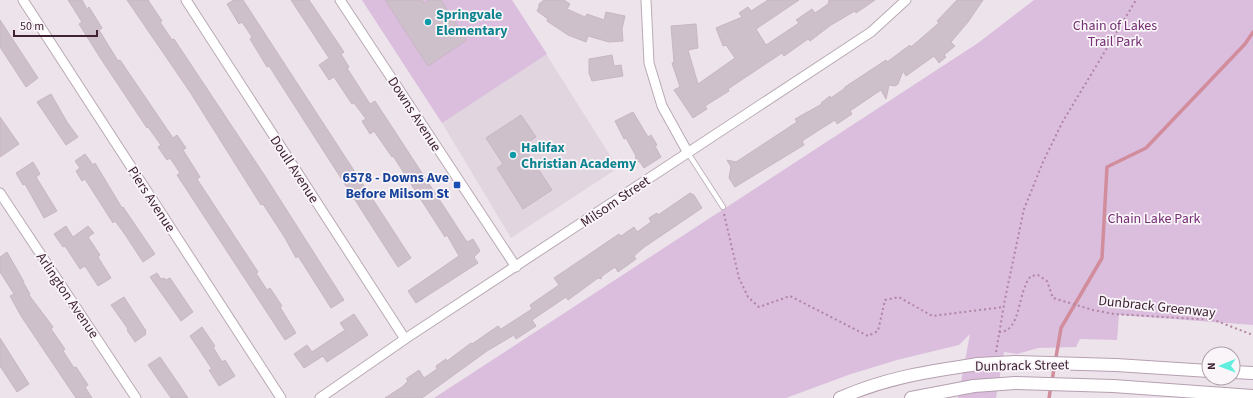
<svg xmlns="http://www.w3.org/2000/svg" width="1253" height="398" font-family="'Source Sans 3',sans-serif">
  <rect width="100%" height="100%" fill="#ede4eb"/>
  <!-- built -->
  <path fill="#e1d5df" d="M362,0H512L618,168L511,238L442,123Z"/>
  <!-- green -->
  <g fill="#dbbdde">
    <path d="M362,0H512L547,54L442,123Z"/>
    <path d="M1034,0H1253V325L1119,315L1117,340L1080,339L1076,347L1038,348L1017,354L1004,352L996,398H958L970,334L959,345L897,360L851,374L786,398H434L978,43Z"/>
  </g>
  <g fill="none" stroke-linecap="round" stroke-linejoin="round">
    <!-- stream -->
    <path stroke="#d18d9b" stroke-width="3.5" d="M1049,398L1061,328L1102,258L1107,167L1146,148L1245,44L1253,32"/>
  </g>
  <!-- building -->
  <g fill="#cec0cb" stroke="#c7b6c3">
    <path d="M68,0H82L87,9L89,7L102,28L99,30L118,61L120,60L173,138L177,135L186,148L183,150L200,177L197,179L258,272L256,273L267,290L270,288L282,306L280,307L296,333L285,340L177,175L180,173L170,158L167,160L158,147L161,145L148,127L147,128L101,59L79,24L82,22Z"/>
    <path d="M127,0H148L162,21L160,22L172,40L174,39L265,176L344,300L331,308L298,256L296,258L285,238L263,204L261,205L190,92Z"/>
    <path d="M234,0H243L411,258L398,267L269,66L267,67L250,39L252,37L242,22L239,24L227,4Z"/>
    <path d="M291,0H309L344,52L341,54L349,67L347,68L370,104L375,101L467,242L473,239L480,251L474,257L478,263L416,303L408,291L459,256L447,235L445,237L393,156L392,157L374,131L370,134L362,121L366,119L354,103L352,104L334,77L329,80L319,65L329,58Z"/>
    <path d="M385,0H422L424,4L429,0H441L467,40L428,66Z"/>
    <path d="M544,0H564L570,4L567,9L585,17L587,14L604,20L606,12L625,16L622,29L623,41L609,42L588,36L586,42L568,35L547,21L548,19L537,11L539,7V4Z"/>
    <path d="M768,0H799L756,29L766,45L799,23L796,20L812,9L815,13L828,4L829,0H875L856,13L855,11L831,25L810,41L808,39L784,56L782,53L728,89L729,91L705,106L707,109L693,118L674,90L680,87L672,63L674,62L671,26L696,24L698,48L688,50L698,84L735,58L726,45L723,46L716,28L742,17L739,13L748,7L751,11Z"/>
    <path d="M957,0H983L968,22L951,42L955,46L944,55L946,57L939,63L934,56L906,76L903,71L898,84L895,86L889,85L886,99L881,90L850,111L852,114L837,124L835,120L802,141L804,145L735,187L729,178L731,167L727,160L736,162L797,122L795,119L822,104L821,103L830,96L831,98L845,88V87L886,60L887,62L910,45L911,47L939,23L937,21Z"/>
    <path d="M0,20L38,78L26,87L0,47Z"/>
    <path d="M612,55L614,66L621,65L623,76L592,81L589,73V59Z"/>
    <path d="M51,94L67,122L78,137L66,145L37,102Z"/>
    <path d="M633,112L648,137L651,135L657,145L655,146L661,157L644,168L640,162L635,161L636,156L626,138L624,139L615,121Z"/>
    <path d="M521,115L536,137L523,146L552,190L523,209L497,168L503,164L486,138Z"/>
    <path d="M0,117L19,144L0,157Z"/>
    <path d="M85,154L93,165L95,163L122,208L123,207L155,254L143,262L124,233L115,221L113,223L85,179L82,181L76,171L80,168L75,161Z"/>
    <path d="M33,162L40,174L36,177L57,211L44,218L25,184L23,185L16,173Z"/>
    <path d="M690,193L694,195L702,208L643,248L634,256L636,259L618,272L615,267L602,276L601,279L598,278L568,300L566,297L532,320L536,326L516,339L514,335L487,351L422,398H385L402,387L408,381L406,379L419,370L424,378L437,369L436,366L446,359L447,361L471,343L472,344L498,326L501,329L532,309L530,305L559,285L554,278L619,234L621,236L634,227L637,232L651,222L649,218L657,213L658,215Z"/>
    <path d="M66,226L73,237L88,226L94,233L88,237L100,255L98,257L111,278L98,286L85,266L80,269L65,246L63,247L54,234Z"/>
    <path d="M7,252L24,282H23L30,294L29,295L53,327L51,329L65,349L63,351L74,368L76,367L88,385L85,387L92,398H76L21,316L10,296L14,294L0,272V257Z"/>
    <path d="M157,273L161,279L164,278L166,280L170,278L193,312L181,321L150,277Z"/>
    <path d="M124,297L146,331L145,332L146,334L135,342L127,330L128,329L111,305Z"/>
    <path d="M354,314L368,335L327,362L323,356L304,368L294,354L307,345L312,352L345,330L340,323Z"/>
    <path d="M202,327L215,346L213,347L222,362L225,360L235,376L219,386L209,370L212,369L190,336Z"/>
    <path d="M0,338L29,384L17,392L0,366Z"/>
    <path d="M160,357L178,383L188,398H171L157,378L148,365Z"/>
  </g>
  <g fill="none" stroke-linecap="round" stroke-linejoin="round">
    <!-- lane casing -->
    <g stroke="#b9aab4" stroke-width="6">
      <path id="lane" d="M688,153L723,207"/>
    </g>
    <!-- street casing -->
    <g stroke="#b9aab4" stroke-width="11">
      <g id="street">
        <path d="M23,0L281,398"/>
        <path d="M186,0L405,339"/>
        <path d="M340,0L516,267"/>
        <path d="M646,0L649,63L662,106L688,153"/>
        <path d="M0,193L136,398"/>
        <path d="M320,398L405,339L871,32L906,0"/>
      </g>
    </g>
    <!-- secondary casing -->
    <g stroke="#b69fb0" stroke-width="14">
      <g id="secondary">
        <path d="M1116,365L1209,371"/>
        <path d="M1233,372L1253,373"/>
        <path d="M1113,386L1253,396"/>
        <path d="M840,398C888,377 927,372 978,364"/>
        <path d="M911,398L974,386"/>
      </g>
    </g>
    <!-- path -->
    <g stroke="#b085a2" stroke-width="2" stroke-dasharray="2 3" stroke-linecap="butt">
      <path d="M724,214L739,278L748,297L759,307L790,296L868,336L878,331L885,300L899,297L932,316L1003,307"/>
      <path d="M999,332C1022,332 1017,291 1031,276L1038,275L1047,281L1053,298L1093,310L1114,314L1214,320L1253,335"/>
      <path d="M996,352L1005,299L1024,209L1043,162L1063,121L1136,0"/>
    </g>
    <!-- lane -->
    <use href="#lane" stroke="#fff" stroke-width="4.5"/>
    <!-- street -->
    <use href="#street" stroke="#fff" stroke-width="9"/>
    <!-- secondary -->
    <use href="#secondary" stroke="#fff" stroke-width="12"/>
    <!-- secondary-bridge casing -->
    <g stroke="#b69fb0" stroke-width="14" stroke-linecap="butt">
      <g id="secondary-bridge">
        <path d="M978,364L1015,362L1116,365"/>
        <path d="M974,386L1015,383L1113,386"/>
      </g>
    </g>
    <!-- secondary-bridge -->
    <use href="#secondary-bridge" stroke="#fff" stroke-width="12"/>
  </g>
  <!-- markers -->
  <g fill="#0f9aa8" stroke="#faf5f9" stroke-width="1.5">
    <circle cx="428" cy="22" r="4"/>
    <circle cx="513" cy="155" r="4"/>
  </g>
  <rect fill="#1a4fb4" stroke="#faf5f9" stroke-width="1.5" x="453" y="181" width="8" height="8" rx="2"/>
  <g text-anchor="middle" stroke-width="3.5" stroke-linejoin="round" paint-order="stroke">
    <!-- culture labels -->
    <g font-size="14" font-weight="bold" fill="#0d838f" stroke="#faf5f9" text-anchor="start">
      <text x="436" y="19">Springvale<tspan x="436" dy="16">Elementary</tspan></text>
      <text x="521" y="152">Halifax<tspan x="521" dy="16">Christian Academy</tspan></text>
    </g>
    <!-- park labels -->
    <g font-size="14" fill="#752e73" stroke="#faf5f9">
      <text x="1115" y="30">Chain of Lakes<tspan x="1115" dy="16">Trail Park</tspan></text>
      <text x="1154" y="223">Chain Lake Park</text>
    </g>
    <!-- street labels -->
    <g font-size="14" fill="#3f2335" stroke="#faf5f9">
      <text transform="translate(415 114) rotate(57)" y="5">Downs Avenue</text>
      <text transform="translate(295 169) rotate(57)" y="5">Doull Avenue</text>
      <text transform="translate(152 199) rotate(57)" y="5">Piers Avenue</text>
      <text transform="translate(615 201) rotate(-34)" y="5">Milsom Street</text>
      <text transform="translate(68 295) rotate(56)" y="5">Arlington Avenue</text>
      <text transform="translate(1157 306) rotate(6)" y="5">Dunbrack Greenway</text>
      <text transform="translate(1022 365) rotate(-1)" y="5">Dunbrack Street</text>
    </g>
    <!-- transit labels -->
    <g font-size="14" font-weight="bold" fill="#164399" stroke="#faf5f9" text-anchor="end">
      <text x="449" y="182">6578 - Downs Ave<tspan x="449" dy="16">Before Milsom St</tspan></text>
    </g>
  </g>
  <!-- north arrow -->
  <g transform="translate(1221 366) rotate(269)"><circle r="19" fill="#faf5f9" stroke="#afa1ab"/>
  <path d="M0-3L7 15L0 10L-7 15Z" fill="#60efde"/>
  <text y="-6" font-size="11" font-weight="bold" text-anchor="middle" fill="#3f2335">N</text>
  </g>
  <!-- scale -->
  <path d="M14 30v6h83v-6" fill="none" stroke="#3f2335" stroke-width="2"/>
  <text x="20" y="30" font-size="12" fill="#3f2335" stroke="#faf5f9" stroke-width="3" paint-order="stroke">50 m</text>
</svg>
